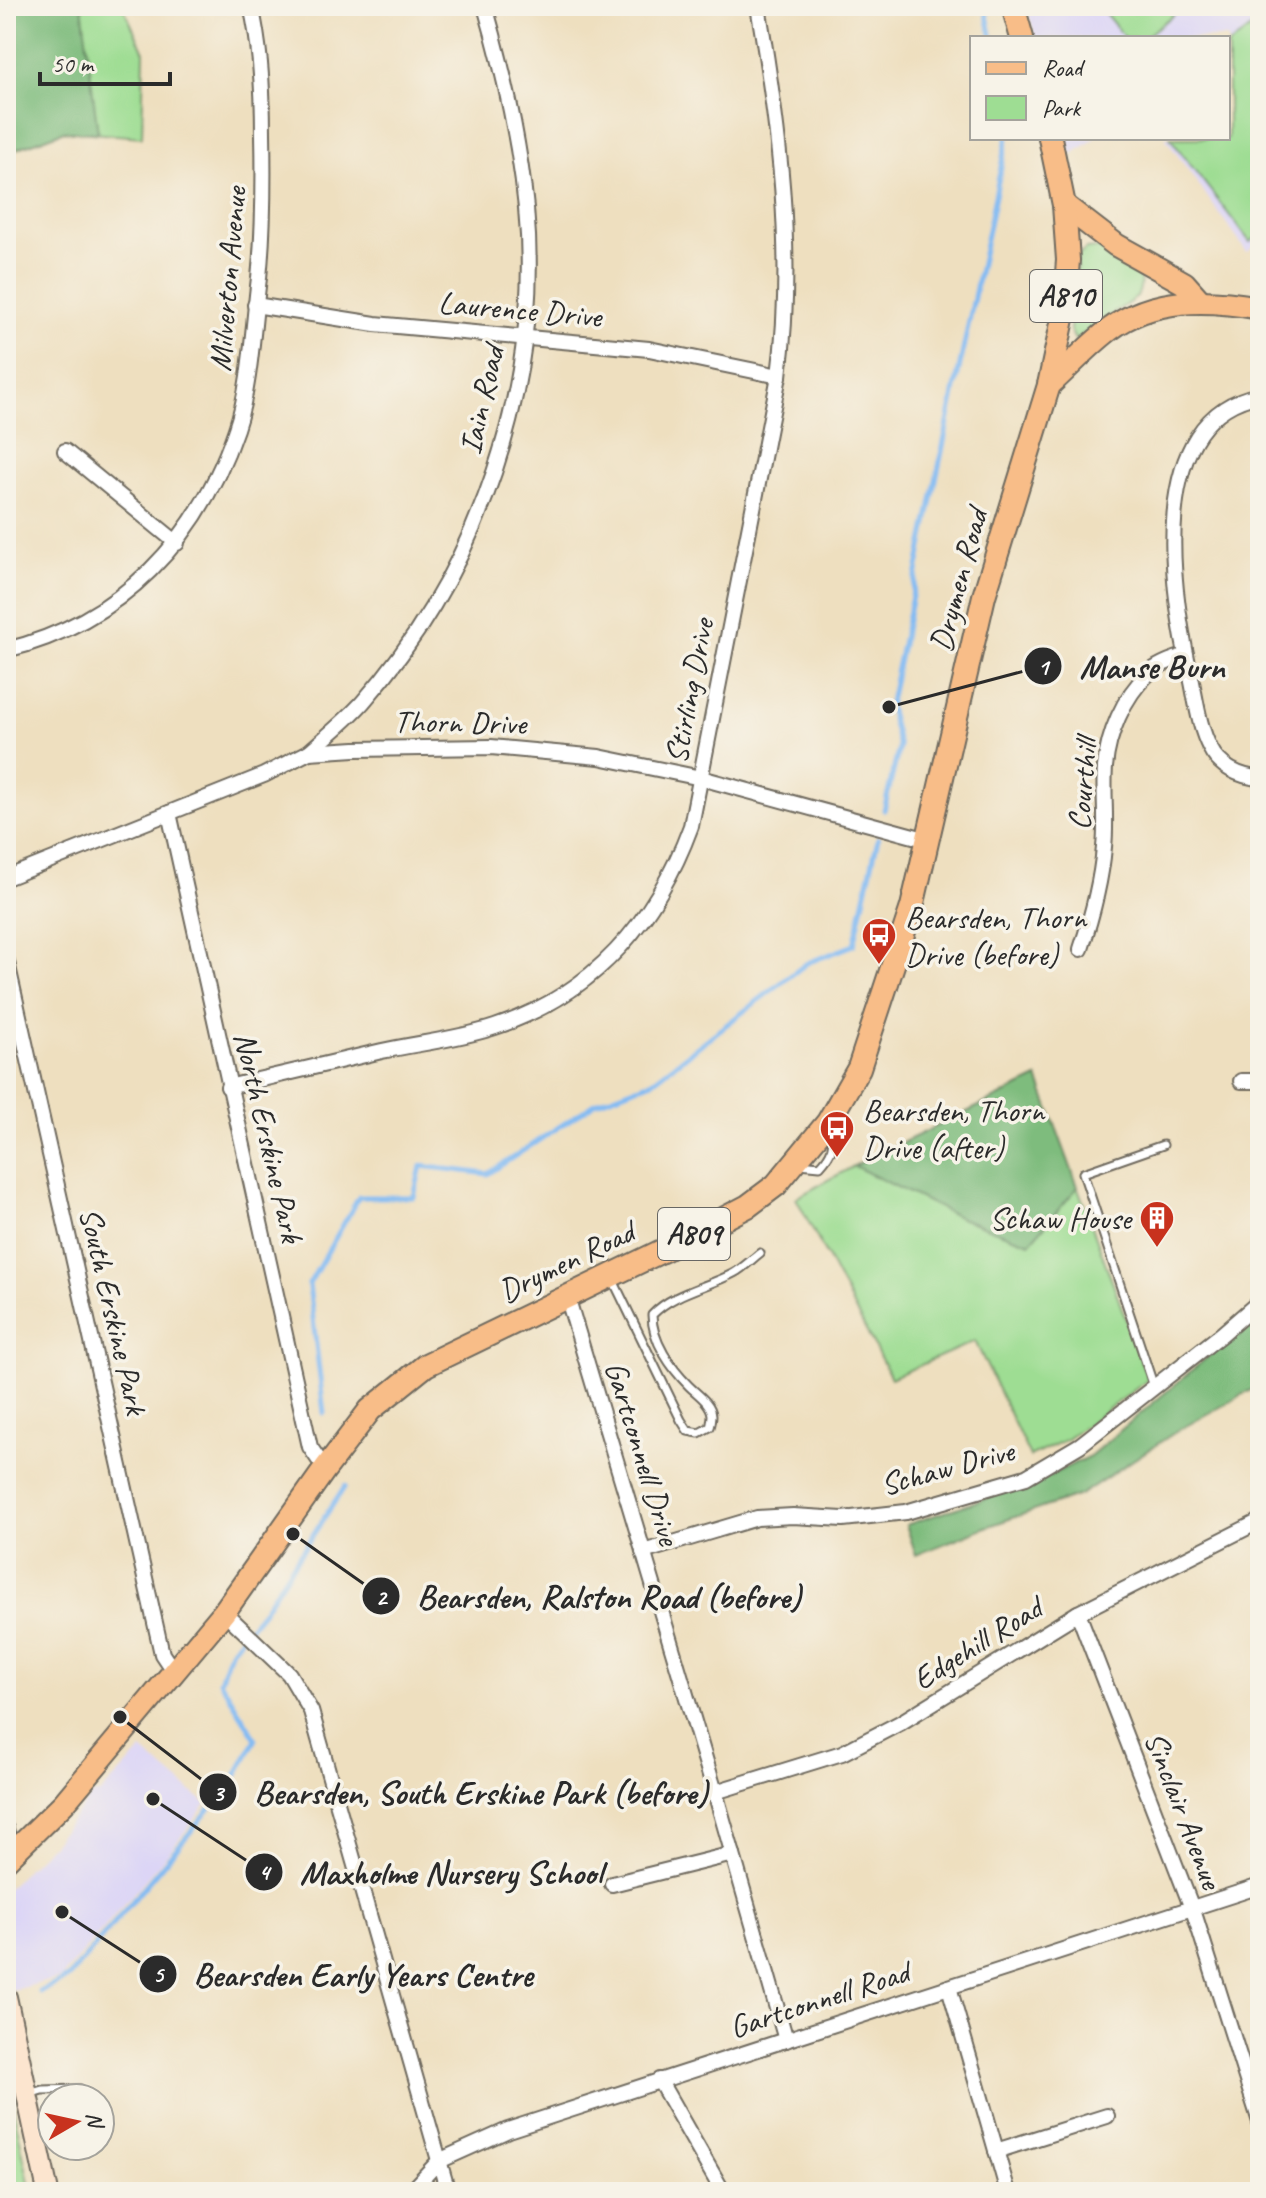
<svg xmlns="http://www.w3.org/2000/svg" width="1266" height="2198" font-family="Caveat,sans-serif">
  <rect width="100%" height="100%" fill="#f7f3e8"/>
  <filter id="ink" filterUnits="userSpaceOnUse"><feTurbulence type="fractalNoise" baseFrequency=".0125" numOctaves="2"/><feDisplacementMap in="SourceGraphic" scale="16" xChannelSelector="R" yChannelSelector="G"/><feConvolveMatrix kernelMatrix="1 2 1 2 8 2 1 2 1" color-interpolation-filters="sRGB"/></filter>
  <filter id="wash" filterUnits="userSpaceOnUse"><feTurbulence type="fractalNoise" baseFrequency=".006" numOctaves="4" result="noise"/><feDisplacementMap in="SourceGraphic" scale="32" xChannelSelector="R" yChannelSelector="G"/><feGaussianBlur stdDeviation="1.8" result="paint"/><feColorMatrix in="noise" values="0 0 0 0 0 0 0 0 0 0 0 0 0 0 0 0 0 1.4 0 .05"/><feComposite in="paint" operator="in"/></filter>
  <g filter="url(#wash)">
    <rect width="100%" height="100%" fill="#eedfbf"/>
    <!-- built -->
    <g fill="#dcd5f6">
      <path d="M1026,6H1260V242L1247,252L1165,138H1228V38H1036Z"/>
      <path d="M1066,138H1096L1071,155Z"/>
      <path d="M142,1750L206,1804L170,1851L61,1978L9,1991L6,1972V1890L53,1843L92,1795L100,1794Z"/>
    </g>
    <!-- green -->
    <g fill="#9edd93" stroke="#64845f" stroke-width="2">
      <path d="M6,6H123L144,52L142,137L64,131L8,152L6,155Z"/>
      <path d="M1099,6H1184L1144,38H1125Z"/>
      <path d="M1260,21V235L1250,242L1170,138H1228V46Z"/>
      <path d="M1099,248C1120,260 1151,267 1137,297L1075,340L1070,330L1078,256L1086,249Z"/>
      <path d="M1038,1078L1148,1380L1067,1439L1030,1457L975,1341L891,1378L796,1198L854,1166Z"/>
      <path d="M6,2073L31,2192H6Z"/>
    </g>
    <!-- forest -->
    <g fill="#7ebc7d" stroke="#547454" stroke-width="2">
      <path d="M6,6H82L98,133L64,131L8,152Z"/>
      <path d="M1038,1078L1078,1187L1030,1243L960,1218L854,1166Z"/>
      <path d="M1260,1313V1385L1177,1431L1080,1495L983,1528L916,1555L906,1525L1040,1480L1090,1456Z"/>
    </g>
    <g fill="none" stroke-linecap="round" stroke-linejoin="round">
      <!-- stream -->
      <g stroke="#83bbf3" stroke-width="5">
        <path d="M985,6L992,38"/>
        <path d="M884,810L899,747L889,707L1007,138"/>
        <path d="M324,1413L309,1284L359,1197H414L421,1166L488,1174L595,1103L653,1081L807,963L854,945L878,838"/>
        <path d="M40,1992L69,1977L233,1781L256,1739L220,1681L230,1651L262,1612L345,1486"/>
      </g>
    </g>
  </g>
  <g filter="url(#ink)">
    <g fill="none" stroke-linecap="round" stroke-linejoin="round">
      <!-- lane casing -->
      <g stroke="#6f6a5f" stroke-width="11">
        <g id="lane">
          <path d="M800,1164L820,1166C833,1152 835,1145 830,1128"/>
          <path d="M613,1280L681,1420L688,1431L699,1433L710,1427C711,1426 712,1416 712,1415C711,1403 697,1394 689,1386C671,1368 652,1341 652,1315C672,1293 708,1287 734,1273C743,1268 751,1260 760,1253"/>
          <path d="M1154,1387L1083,1173L1163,1145"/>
          <path d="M29,2094L42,2090L80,2089"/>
        </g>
      </g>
      <!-- street casing -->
      <g stroke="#6f6a5f" stroke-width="18">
        <g id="street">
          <path d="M255,305L375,324L649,349L779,376"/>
          <path d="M1260,395C1143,417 1172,595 1191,677C1196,700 1199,727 1210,748C1219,767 1240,777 1260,778"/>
          <path d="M65,451L177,543"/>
          <path d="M6,650C121,622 199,539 236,429C251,385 253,324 259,278C264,229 264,182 263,133C263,90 261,48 251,6"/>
          <path d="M309,752C327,736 347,720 363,702C479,570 543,384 526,208C519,139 504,72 485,6"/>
          <path d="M169,813L310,1447L325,1469"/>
          <path d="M6,878L264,775L309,752L355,749L491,747L599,757L701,778L928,840"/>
          <path d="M1081,949C1092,916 1101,883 1104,847C1107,821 1103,794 1105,767C1108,735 1123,697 1148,674C1158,664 1173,660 1186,655"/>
          <path d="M6,958L162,1654L174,1672"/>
          <path d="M1241,1081H1260"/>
          <path d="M228,1087C279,1075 331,1063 382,1051C420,1043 459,1039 495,1027C594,994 656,921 691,826L779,376C795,251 779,129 758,6"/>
          <path d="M567,1296L715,1792L786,2040"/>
          <path d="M643,1552L757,1518L793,1516L843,1519L906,1512L1026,1477L1080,1445L1222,1334L1260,1301"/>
          <path d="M224,1612L289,1674L311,1711L448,2192"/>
          <path d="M1078,1613L1195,1916L1260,2122"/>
          <path d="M715,1792L842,1753L900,1723L1078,1613L1260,1521"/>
          <path d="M6,1829L8,1837L18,1849"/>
          <path d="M612,1884L733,1854"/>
          <path d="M949,1987L1008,2192"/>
          <path d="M659,2080L723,2192"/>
          <path d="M996,2151L1107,2116"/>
          <path d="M410,2192L439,2161L508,2130L1260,1886"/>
        </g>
      </g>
      <!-- secondary casing -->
      <g stroke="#6f6a5f" stroke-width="24">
        <path id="secondary" d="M6,1997L48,2192"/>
      </g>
      <!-- primary casing -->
      <g stroke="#6f6a5f" stroke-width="26">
        <g id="primary">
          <path d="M1013,6L1022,38"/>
          <path d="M1064,205L1116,245L1184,283L1200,301"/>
          <path d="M1049,385C1069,367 1088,346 1109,330C1154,296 1209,299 1260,308"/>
          <path d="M6,1860L64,1803L224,1612L325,1469L370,1410L426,1365L666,1249L748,1206L776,1185L828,1122L859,1068L912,907L984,596L1049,385L1064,314L1068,260L1064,205L1050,138"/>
        </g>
      </g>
      <!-- lane -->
      <use href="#lane" stroke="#fff" stroke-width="7"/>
      <!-- street -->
      <use href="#street" stroke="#fff" stroke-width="14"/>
      <!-- secondary -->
      <use href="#secondary" stroke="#fce5cf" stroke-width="20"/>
      <!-- primary -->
      <use href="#primary" stroke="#f8bd88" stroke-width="22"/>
    </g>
  </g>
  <!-- icons -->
  <defs>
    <g id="bus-pin" transform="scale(1.8)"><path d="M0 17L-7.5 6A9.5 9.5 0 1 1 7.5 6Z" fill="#c8321e" stroke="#f7f3e8"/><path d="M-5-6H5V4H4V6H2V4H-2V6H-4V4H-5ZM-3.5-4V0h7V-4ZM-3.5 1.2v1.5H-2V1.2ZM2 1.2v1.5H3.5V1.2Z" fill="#fff"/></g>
    <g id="building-pin" transform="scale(1.8)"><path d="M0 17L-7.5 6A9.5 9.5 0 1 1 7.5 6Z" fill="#c8321e" stroke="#f7f3e8"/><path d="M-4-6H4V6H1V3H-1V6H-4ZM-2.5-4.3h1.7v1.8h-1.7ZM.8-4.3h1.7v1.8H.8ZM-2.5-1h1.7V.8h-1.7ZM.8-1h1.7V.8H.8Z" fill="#fff"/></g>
  </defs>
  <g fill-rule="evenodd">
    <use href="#bus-pin" x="879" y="935"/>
    <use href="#bus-pin" x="837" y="1128"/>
    <use href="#building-pin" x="1157" y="1218"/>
  </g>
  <g text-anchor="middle" stroke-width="7" stroke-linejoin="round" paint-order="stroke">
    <!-- shield labels -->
    <g fill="#f7f3e8" stroke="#686764" stroke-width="2">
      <rect x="1030" y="270" width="72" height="52" rx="6"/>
      <rect x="658" y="1208" width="72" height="52" rx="6"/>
    </g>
    <g font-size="30" font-weight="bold" fill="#2b2b2b">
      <text x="1066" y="306">A810</text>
      <text x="694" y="1244">A809</text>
    </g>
    <!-- street labels -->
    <g font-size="32" fill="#2b2b2b" stroke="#f7f3e8">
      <text transform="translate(227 279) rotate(-85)" y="11">Milverton Avenue</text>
      <text transform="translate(520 309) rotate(5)" y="11">Laurence Drive</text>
      <text transform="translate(481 400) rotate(-77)" y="11">Iain Road</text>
      <text transform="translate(958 580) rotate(-75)" y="11">Drymen Road</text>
      <text transform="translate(689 691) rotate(-79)" y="11">Stirling Drive</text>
      <text transform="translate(460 722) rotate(1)" y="11">Thorn Drive</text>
      <text transform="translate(1082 784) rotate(-85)" y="11">Courthill</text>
      <text transform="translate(269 1137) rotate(77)" y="11">North Erskine Park</text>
      <text transform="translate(566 1261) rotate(-26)" y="11">Drymen Road</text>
      <text transform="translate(114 1311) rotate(77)" y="11">South Erskine Park</text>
      <text transform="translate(643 1453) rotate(73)" y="11">Gartconnell Drive</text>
      <text transform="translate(947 1467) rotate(-15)" y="11">Schaw Drive</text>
      <text transform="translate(977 1643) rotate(-32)" y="11">Edgehill Road</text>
      <text transform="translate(1184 1810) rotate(69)" y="11">Sinclair Avenue</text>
      <text transform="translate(819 1999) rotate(-18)" y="11">Gartconnell Road</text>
    </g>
    <!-- poi labels -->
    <g font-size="32" fill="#2b2b2b" stroke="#f7f3e8" text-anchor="start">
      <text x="905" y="928">Bearsden, Thorn<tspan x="905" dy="37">Drive (before)</tspan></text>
      <text x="863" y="1121">Bearsden, Thorn<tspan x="863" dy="37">Drive (after)</tspan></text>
      <text x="1131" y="1229" text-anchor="end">Schaw House</text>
    </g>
  </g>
  <!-- callouts -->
  <path fill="none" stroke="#2b2b2b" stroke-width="3" d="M889 707L1043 666M293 1534L381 1596M120 1717L218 1792M153 1799L264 1872M62 1912L158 1974"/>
  <g fill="#2b2b2b" stroke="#f7f3e8" stroke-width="3">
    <circle cx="889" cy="707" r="8"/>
    <circle cx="293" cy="1534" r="8"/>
    <circle cx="120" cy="1717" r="8"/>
    <circle cx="153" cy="1799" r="8"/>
    <circle cx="62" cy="1912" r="8"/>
    <circle cx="1043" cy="666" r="20"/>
    <circle cx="381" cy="1596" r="20"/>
    <circle cx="218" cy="1792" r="20"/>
    <circle cx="264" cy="1872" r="20"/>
    <circle cx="158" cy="1974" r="20"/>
  </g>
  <g font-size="24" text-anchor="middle" font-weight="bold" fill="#fff">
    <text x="1043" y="675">1</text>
    <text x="381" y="1605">2</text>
    <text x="218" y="1801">3</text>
    <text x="264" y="1880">4</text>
    <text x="158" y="1982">5</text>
  </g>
  <g font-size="34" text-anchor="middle" font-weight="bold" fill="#2b2b2b" stroke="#f7f3e8" stroke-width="7" stroke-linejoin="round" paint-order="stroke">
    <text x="1152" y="678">Manse Burn</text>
    <text x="609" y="1608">Bearsden, Ralston Road (before)</text>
    <text x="481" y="1804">Bearsden, South Erskine Park (before)</text>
    <text x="451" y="1884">Maxholme Nursery School</text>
    <text x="363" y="1986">Bearsden Early Years Centre</text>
  </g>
  <!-- margin -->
  <rect width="1266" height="2198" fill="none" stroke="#f7f3e8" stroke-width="32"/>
  <!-- legend -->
  <rect x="970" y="36" width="260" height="104" fill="#f7f3e8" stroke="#a5a39c" stroke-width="2"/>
  <rect x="986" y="62" width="40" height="12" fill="#f8bd88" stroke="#a5a39c" stroke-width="2"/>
  <text x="1042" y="76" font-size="24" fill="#2b2b2b">Road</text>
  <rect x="986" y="96" width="40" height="24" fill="#9edd93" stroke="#a5a39c" stroke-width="2"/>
  <text x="1042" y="116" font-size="24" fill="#2b2b2b">Park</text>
  <!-- north arrow -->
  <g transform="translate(76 2122) rotate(81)"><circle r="38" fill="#f7f3e8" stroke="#a5a39c" stroke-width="2"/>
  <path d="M0-6L14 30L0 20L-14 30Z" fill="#c8321e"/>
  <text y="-12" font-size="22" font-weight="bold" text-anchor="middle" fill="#2b2b2b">N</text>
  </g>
  <!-- scale -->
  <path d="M40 72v12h130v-12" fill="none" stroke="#2b2b2b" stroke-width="4"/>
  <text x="52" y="72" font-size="24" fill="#2b2b2b" stroke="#f7f3e8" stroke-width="6" paint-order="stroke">50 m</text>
</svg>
